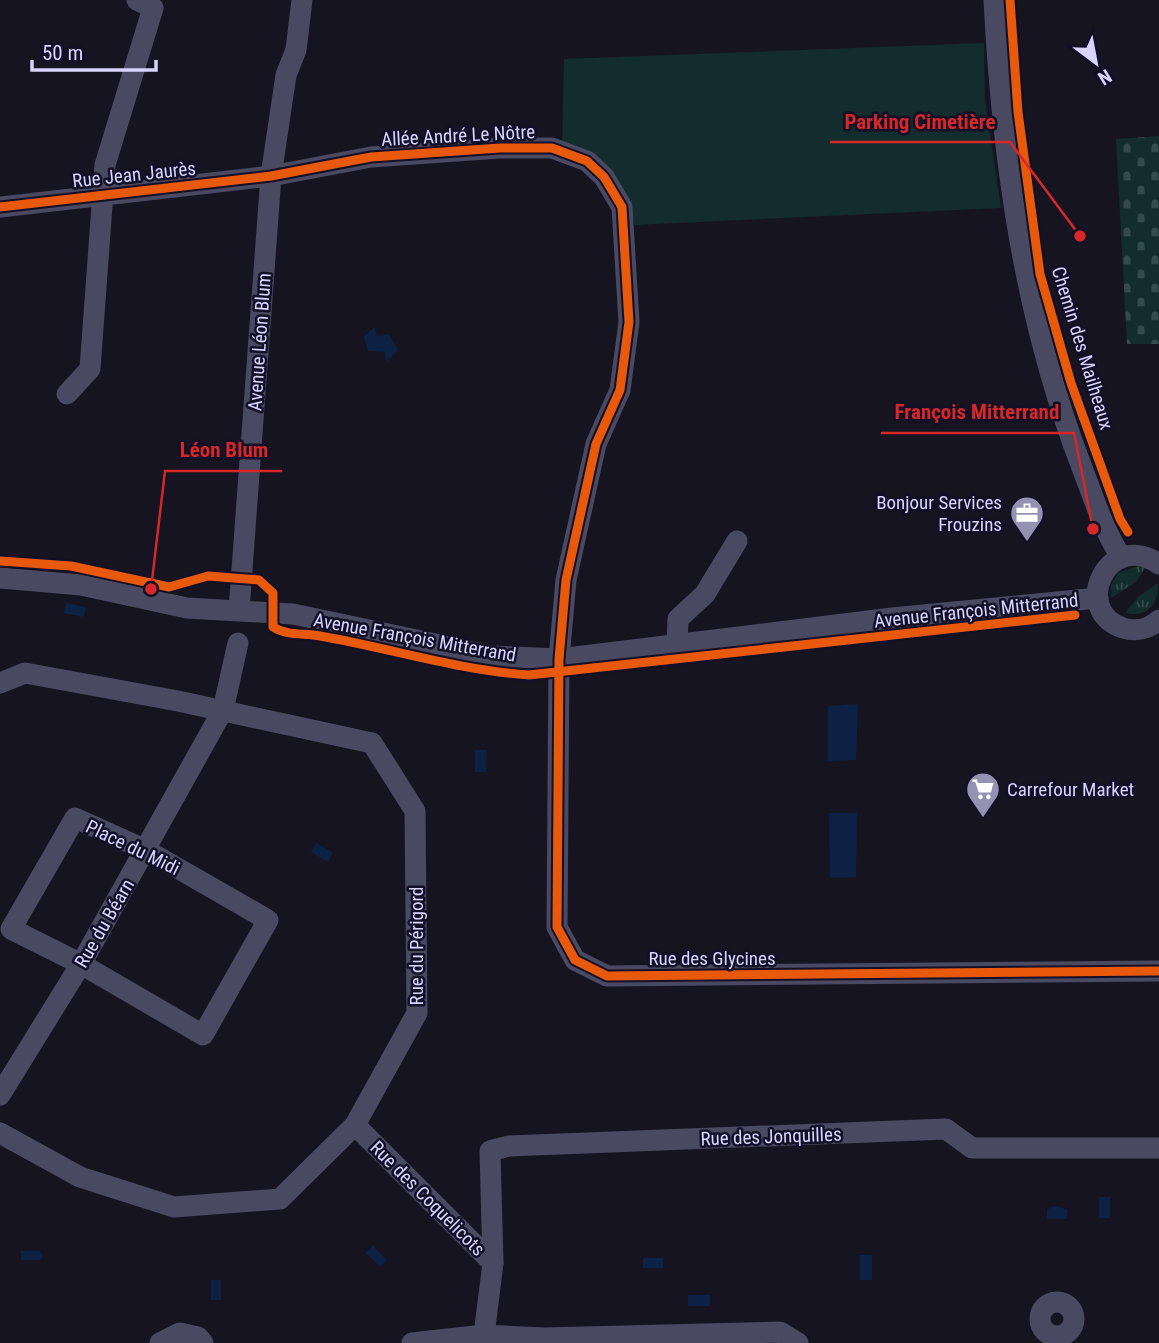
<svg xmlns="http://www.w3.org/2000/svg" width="1159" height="1343" font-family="'Roboto Condensed',sans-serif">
  <defs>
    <pattern id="grass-tufts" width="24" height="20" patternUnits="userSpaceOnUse" patternTransform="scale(1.75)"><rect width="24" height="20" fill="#132c2d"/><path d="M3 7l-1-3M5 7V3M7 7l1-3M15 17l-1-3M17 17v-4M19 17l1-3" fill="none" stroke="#354a4c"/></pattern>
    <pattern id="cemetery-stones" width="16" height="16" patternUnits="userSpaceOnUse" patternTransform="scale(1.75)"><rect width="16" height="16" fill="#132c2d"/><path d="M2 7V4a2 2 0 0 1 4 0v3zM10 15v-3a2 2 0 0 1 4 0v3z" fill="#354a4c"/></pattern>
  </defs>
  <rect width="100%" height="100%" fill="#161421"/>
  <!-- grass -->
  <g fill="url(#grass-tufts)">
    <path d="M1138,566L1145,568L1136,582L1111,598V585L1118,573Z"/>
    <path d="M1158,583C1159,605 1146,618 1125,613L1138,597Z"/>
  </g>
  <!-- cemetery -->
  <path fill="url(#cemetery-stones)" d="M1159,136V344H1127L1116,139Z"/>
  <!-- park -->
  <path fill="#132c2d" d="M984,43L985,99L1001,208L635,225L624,193L562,143L564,59Z"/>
  <!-- water -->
  <g fill="#0d2144">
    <path d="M374,327L377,336L389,335L398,349L387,362L384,352L368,351L364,337Z"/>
    <path d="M66,603L86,607L84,617L64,613Z"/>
    <path d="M858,704L856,760L828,761V706Z"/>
    <path d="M475,750H487L486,772H475Z"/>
    <path d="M829,813H857L856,877L830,878Z"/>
    <path d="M316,843L333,853L328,862L311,852Z"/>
    <rect x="1099" y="1197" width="11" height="21"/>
    <path d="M1057,1206L1067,1209V1219H1047V1209Z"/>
    <path d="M373,1246L387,1260L380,1267L366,1253Z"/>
    <path d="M21,1251H40L43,1256L40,1260H21Z"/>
    <rect x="860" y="1255" width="12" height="25"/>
    <rect x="643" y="1258" width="20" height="10"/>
    <rect x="211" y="1280" width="10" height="20"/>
    <rect x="688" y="1295" width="22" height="11"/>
  </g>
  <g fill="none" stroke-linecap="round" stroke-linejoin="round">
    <!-- minor -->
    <g stroke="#4a4962" stroke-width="21">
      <path d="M994,0C1002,158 1024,316 1081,465C1093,496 1103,529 1121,557"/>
      <path d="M0,207L271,176L371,157L500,148H552L587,161L604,177L622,207L629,322L620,390L596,444L566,580L559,659L557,927L575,960L607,976L1159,971"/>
      <path d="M67,394L90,369L105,165L153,8L137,0"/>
      <path d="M1159,564C1108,529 1070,610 1123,628C1136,632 1149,629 1159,620"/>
      <path d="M0,578L81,585L187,608L293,614L492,656L559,659L892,618L1098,598"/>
      <path d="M239,610L271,176L286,75L296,50L302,0"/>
      <path d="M677,644L678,619L705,594L737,541"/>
      <path d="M0,683L25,673L178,701L372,743L415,811L417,1013L355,1125L280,1199L174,1207L80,1177L0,1133"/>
      <path d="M75,818L146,850L268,920L203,1035L81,964L11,929Z"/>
      <path d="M0,1095L81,964L223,710L238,643"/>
      <path d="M355,1125L493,1263L484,1335L544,1338L780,1332L798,1343"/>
      <path d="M493,1263L490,1151L509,1146L946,1129L972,1148H1159"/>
      <circle cx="1057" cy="1319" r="17"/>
      <path d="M160,1343L180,1333L198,1337L203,1343"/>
      <path d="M412,1343L484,1335"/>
    </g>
    <!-- cycleway casing -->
    <g stroke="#130f26" stroke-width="13">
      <g id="cycleway">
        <path d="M1010,0L1018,112L1040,274L1071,383L1120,519L1128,532"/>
        <path d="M0,207L271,176L371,157L500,148H552L587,161L604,177L622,207L629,322L620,390L596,444L566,580L559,659L557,927L575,960L607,976L1159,971"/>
        <path d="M0,561L71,566L169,587L208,576L259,580L273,593V627C287,636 303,633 320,636C390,648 457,670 529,675L1075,615"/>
      </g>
    </g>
    <!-- cycleway -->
    <use href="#cycleway" stroke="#e8590c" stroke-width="9"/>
  </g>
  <!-- icons -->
  <defs>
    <g id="office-pin" transform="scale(1.75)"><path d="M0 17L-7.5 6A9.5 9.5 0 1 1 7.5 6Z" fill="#9591b1" stroke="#130f26"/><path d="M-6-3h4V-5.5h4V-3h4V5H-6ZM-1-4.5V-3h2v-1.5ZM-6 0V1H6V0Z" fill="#fff"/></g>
    <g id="supermarket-pin" transform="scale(1.75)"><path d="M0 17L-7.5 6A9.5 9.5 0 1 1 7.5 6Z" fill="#9591b1" stroke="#130f26"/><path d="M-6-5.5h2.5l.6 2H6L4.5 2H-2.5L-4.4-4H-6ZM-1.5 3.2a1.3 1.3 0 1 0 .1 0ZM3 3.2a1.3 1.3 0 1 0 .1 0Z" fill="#fff"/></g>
  </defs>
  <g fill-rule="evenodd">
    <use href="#office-pin" x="1027" y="513"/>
    <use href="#supermarket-pin" x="983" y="789"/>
  </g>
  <g text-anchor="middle" stroke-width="5" stroke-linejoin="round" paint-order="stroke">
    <!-- street labels -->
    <g font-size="19" fill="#d9d4ff" stroke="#130f26">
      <text transform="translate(458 135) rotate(-3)" y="7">Allée André Le Nôtre</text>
      <text transform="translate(134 174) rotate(-6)" y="7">Rue Jean Jaurès</text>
      <text transform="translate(259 342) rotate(-86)" y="7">Avenue Léon Blum</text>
      <text transform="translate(1083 348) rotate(73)" y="7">Chemin des Mailheaux</text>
      <text transform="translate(976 610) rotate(-6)" y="7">Avenue François Mitterrand</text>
      <text transform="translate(415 637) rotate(10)" y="7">Avenue François Mitterrand</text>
      <text transform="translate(133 847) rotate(26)" y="7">Place du Midi</text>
      <text transform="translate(104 923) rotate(-60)" y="7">Rue du Béarn</text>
      <text transform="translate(416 946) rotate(-90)" y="7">Rue du Périgord</text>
      <text x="712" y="965">Rue des Glycines</text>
      <text transform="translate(771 1136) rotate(-2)" y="7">Rue des Jonquilles</text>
      <text transform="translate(428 1198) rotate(45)" y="7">Rue des Coquelicots</text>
    </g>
    <!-- poi labels -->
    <g font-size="19" fill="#d9d4ff" stroke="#130f26" text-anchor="end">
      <text x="1002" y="509">Bonjour Services<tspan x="1002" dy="22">Frouzins</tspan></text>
      <text x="1007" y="796" text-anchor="start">Carrefour Market</text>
    </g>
  </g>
  <!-- callouts -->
  <path fill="none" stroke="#d62828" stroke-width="2.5" d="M1080 236L1010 142H830M1093 529L1074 433H881M151 589L165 471H282"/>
  <g fill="#d62828" stroke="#130f26" stroke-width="2.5">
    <circle cx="1080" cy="236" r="7"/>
    <circle cx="1093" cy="529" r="7"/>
    <circle cx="151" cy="589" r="7"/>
  </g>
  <g font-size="21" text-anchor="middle" font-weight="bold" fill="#d62828" stroke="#130f26" stroke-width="5" stroke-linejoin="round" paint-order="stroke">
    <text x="920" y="129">Parking Cimetière</text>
    <text x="977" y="419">François Mitterrand</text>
    <text x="224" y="457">Léon Blum</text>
  </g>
  <!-- north arrow -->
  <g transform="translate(1096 63) rotate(148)" stroke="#130f26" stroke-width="5" paint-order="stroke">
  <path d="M0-5L12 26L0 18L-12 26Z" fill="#d9d4ff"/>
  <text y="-10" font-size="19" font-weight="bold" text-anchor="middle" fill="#d9d4ff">N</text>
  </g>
  <!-- scale -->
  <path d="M32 60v10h124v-10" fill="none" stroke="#d9d4ff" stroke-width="3.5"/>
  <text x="42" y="60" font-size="21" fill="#d9d4ff" stroke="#130f26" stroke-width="5" paint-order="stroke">50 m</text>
</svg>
